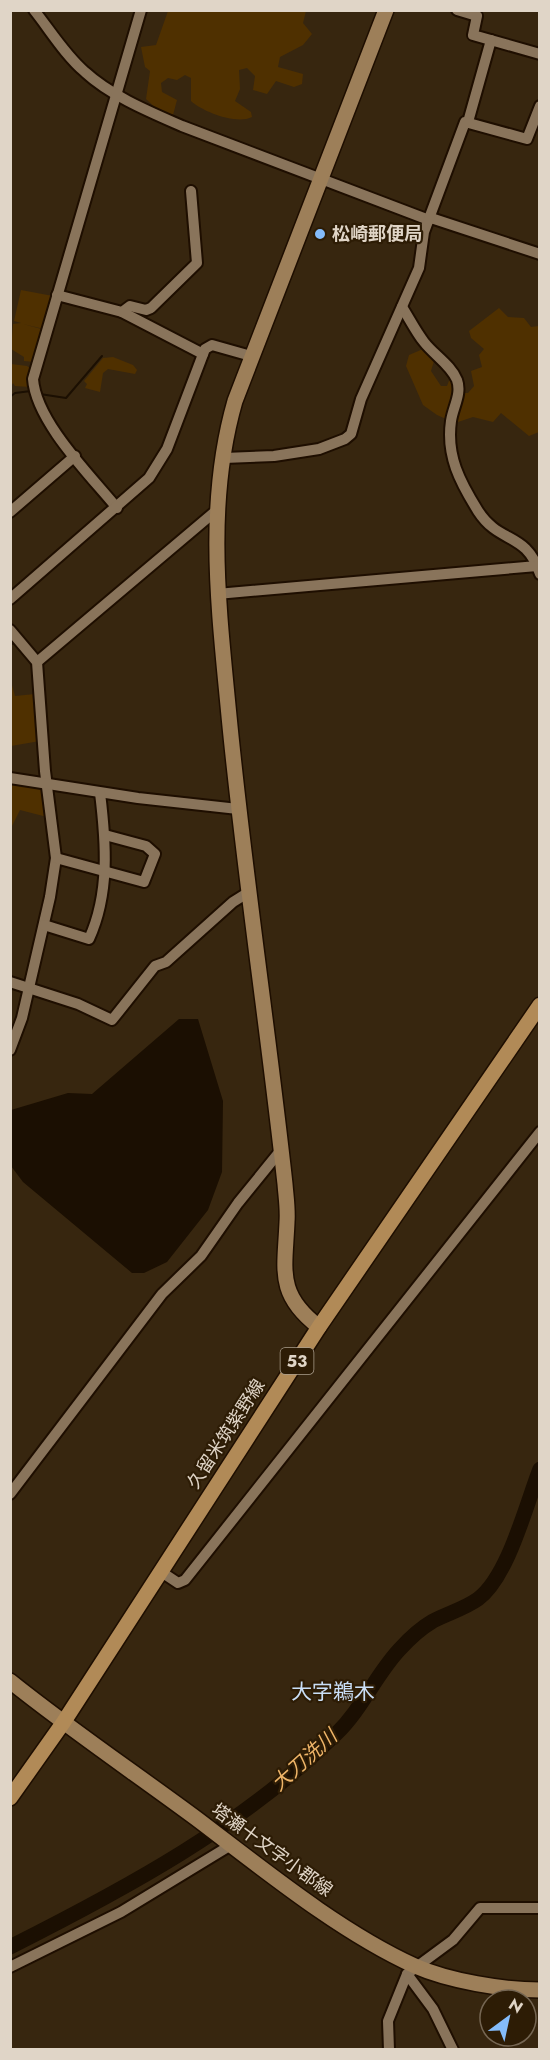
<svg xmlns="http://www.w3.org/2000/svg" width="550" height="2060" font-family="Jost,'Noto Sans JP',sans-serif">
  <rect width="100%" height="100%" fill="#37260f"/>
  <!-- green -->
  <g fill="#4f3000">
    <path d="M168,11H306L303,23L312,34L303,45L280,57L278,67L303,74L302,84L294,87L276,81L267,94L253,90L255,76L247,68L239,70L240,89L235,101L251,112L252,117C237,125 203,112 191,101V78L185,75L177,80L168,78L161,83L162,92L177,100L173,115L160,112L146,99L150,71L145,67L141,47L156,45Z"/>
    <path d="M21,290L53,296L44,329L23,324L45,330L34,362L24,361V357L11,349L13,324L21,323L14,321Z"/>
    <path d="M499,308L508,317L524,318L531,327L539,326V432L529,436L501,413L493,422L473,417L455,423L437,415L423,405L406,366L409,355L423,349L434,361L431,371L441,386H447L450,378L459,372L463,393H468L474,386L471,371L482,367L479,355L484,349L471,338L469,331Z"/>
    <path d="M113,357L133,365L137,370L135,374L108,369L103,373L100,392L85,388L87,384L84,381L103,358Z"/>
    <path d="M11,364L27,366L31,369L30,387L15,386L13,383L11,387Z"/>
    <path d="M10,678L15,696L35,694L40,741L11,746Z"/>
    <path d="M11,782L44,788L47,817L20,810L11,828Z"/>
  </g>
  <!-- water -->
  <path fill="#1b0f02" d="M179,1019H198L223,1101L222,1172L208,1210L167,1262L144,1273H132L23,1182L11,1166V1110L68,1093L92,1094Z"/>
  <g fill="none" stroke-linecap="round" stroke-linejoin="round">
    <!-- stream -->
    <g stroke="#1b0f02" stroke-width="2">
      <path d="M40,394L66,398L102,356"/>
      <path d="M10,397L15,393L31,391"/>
      <path d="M10,644L17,643"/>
    </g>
    <!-- river -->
    <path stroke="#1b0f02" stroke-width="15" d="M10,1947C127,1888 242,1826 336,1734C362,1709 375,1676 399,1650C408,1640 421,1628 433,1621C448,1613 464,1609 478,1599C508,1577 526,1505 540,1469"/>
    <!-- street casing -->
    <g stroke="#1e0e00" stroke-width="14">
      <g id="street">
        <path d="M34,10C50,30 65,55 85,72C111,96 150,112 182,126L429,220"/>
        <path d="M457,10L477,16L473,35L540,54"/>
        <path d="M468,122L491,40"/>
        <path d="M431,218L540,254"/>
        <path d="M57,295L122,312L130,306L146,310L151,308L197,263L191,191"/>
        <path d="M402,307C409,318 416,332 424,342C434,355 451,365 457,380C462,394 453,407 451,421C446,456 460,482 478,511C500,545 526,531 540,574"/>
        <path d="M122,312L203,354"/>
        <path d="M224,458L274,456L319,449L345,439L351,434L361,399L419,268L424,232L465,122L527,139L540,106"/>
        <path d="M117,508C91,476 36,422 33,379L141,10"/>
        <path d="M10,512L75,456"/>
        <path d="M217,594L537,566"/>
        <path d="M10,599L149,478L167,449L205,349L212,345L251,356"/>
        <path d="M10,630L37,662L45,771L56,858L50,897L22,1018L10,1050"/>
        <path d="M37,662L217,510"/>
        <path d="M10,778L138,798L238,809"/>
        <path d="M56,858L144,882L155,854L146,846L105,835"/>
        <path d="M44,925L89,939C110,893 106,842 100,793"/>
        <path d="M10,982L78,1004L112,1020L155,966L166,962L233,902L249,892"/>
        <path d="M10,1494L162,1294L201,1256L238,1203L281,1150"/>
        <path d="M160,1571L178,1583L185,1580L540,1132"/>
        <path d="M10,1967L121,1912L231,1845"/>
        <path d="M407,1974L433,2009L453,2050"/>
        <path d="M389,2050L388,2021L407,1974L453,1940L480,1908H540"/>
      </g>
    </g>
    <!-- secondary casing -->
    <g stroke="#1e0e00" stroke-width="18">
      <g id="secondary">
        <path d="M319,1327C276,1294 285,1270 287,1222C288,1209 286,1197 285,1184C268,1028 244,872 229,716C219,610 205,505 235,401L386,10"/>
        <path d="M10,1681C71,1730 135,1773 197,1819C263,1869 340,1932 415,1966C449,1981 503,1990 540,1990"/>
      </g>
    </g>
    <!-- primary casing -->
    <g stroke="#1e0e00" stroke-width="18">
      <path id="primary" d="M10,1798L63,1723L319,1327L540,1005"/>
    </g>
    <!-- street -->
    <use href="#street" stroke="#89745b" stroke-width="10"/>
    <!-- secondary -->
    <use href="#secondary" stroke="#9d7f59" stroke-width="15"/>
    <!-- primary -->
    <use href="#primary" stroke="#b18a57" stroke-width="15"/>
  </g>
  <!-- markers -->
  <circle fill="#84bcfb" stroke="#2d1c05" stroke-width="2" cx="320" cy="234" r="6"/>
  <g text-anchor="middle" stroke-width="4.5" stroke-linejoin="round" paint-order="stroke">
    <!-- shield labels -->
    <rect fill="#2d1c05" stroke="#aa9e8d" stroke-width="1.5" x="280.5" y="1348" width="33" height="26" rx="4.5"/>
    <g font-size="16" font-weight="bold" fill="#e0d5c7">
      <text x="297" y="1367">53</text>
    </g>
    <!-- poi labels -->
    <g font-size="18" font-weight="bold" fill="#e0d5c7" stroke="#2d1c05" text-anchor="start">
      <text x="332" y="240">松崎郵便局</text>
    </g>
    <!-- street labels -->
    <g font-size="18" fill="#e0d5c7" stroke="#2d1c05">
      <text transform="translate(226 1434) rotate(-57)" y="6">久留米筑紫野線</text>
      <text transform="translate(272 1850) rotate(36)" y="6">塔瀬十文字小郡線</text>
    </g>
    <!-- water labels -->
    <g font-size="20" font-style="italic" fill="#eeb468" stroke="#2d1c05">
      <text transform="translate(304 1760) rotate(-42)" y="7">大刀洗川</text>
    </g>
    <!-- quarter labels -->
    <g font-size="21" fill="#cadff7" stroke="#2d1c05">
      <text x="333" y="1699">大字鵜木</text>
    </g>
  </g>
  <!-- border -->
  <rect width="550" height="2060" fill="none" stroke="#e0d5c7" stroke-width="24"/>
  <!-- north arrow -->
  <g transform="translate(508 2018) rotate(33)"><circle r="28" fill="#2d1c05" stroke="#756653" stroke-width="1.5"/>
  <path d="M0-4.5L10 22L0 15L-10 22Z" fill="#84bcfb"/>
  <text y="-9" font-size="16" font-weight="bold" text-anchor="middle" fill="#e0d5c7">N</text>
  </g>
</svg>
